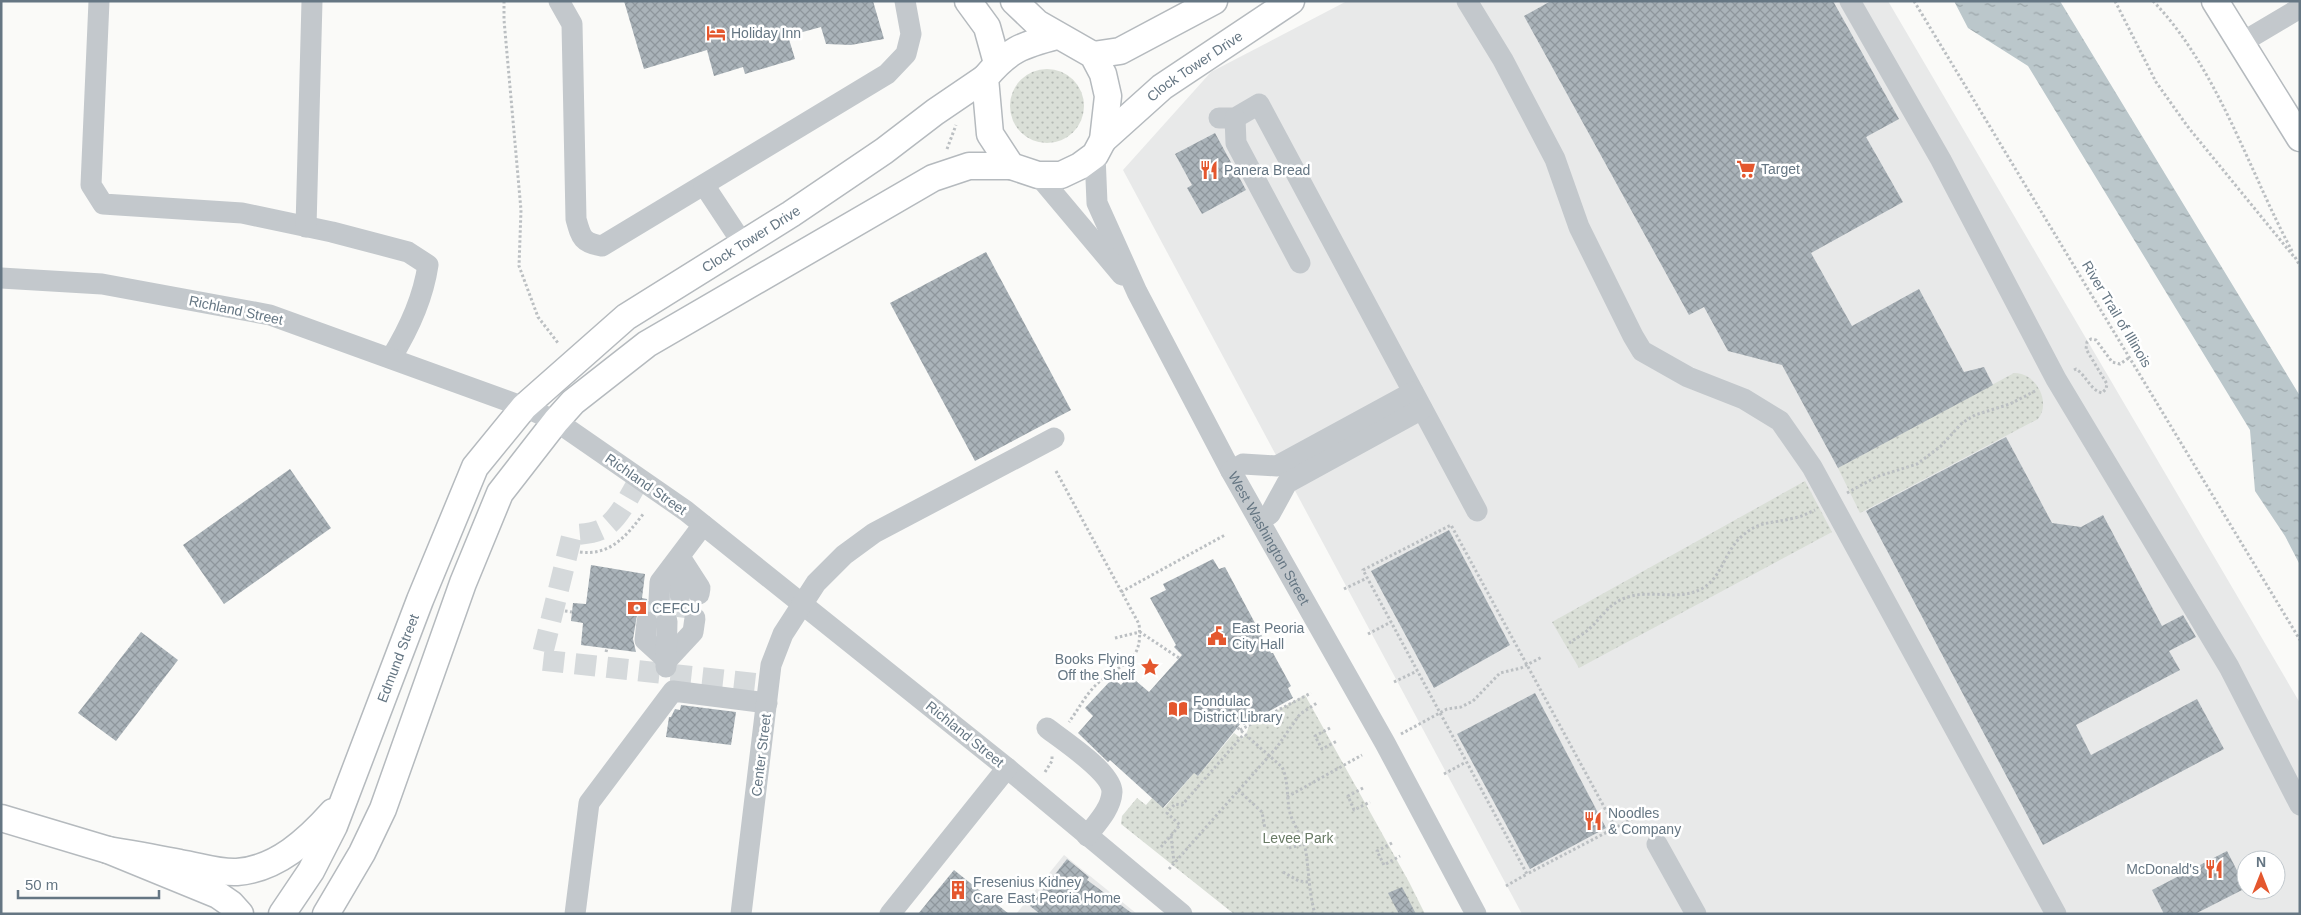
<svg xmlns="http://www.w3.org/2000/svg" width="2301" height="915" font-family="Helvetica,sans-serif">
  <defs>
    <pattern id="park-dots" width="8" height="8" patternUnits="userSpaceOnUse" patternTransform="scale(1.25)"><rect width="8" height="8" fill="#dadfd7"/><path d="M2 2h.1M6 6h.1" fill="none" stroke="#b4b9b4" stroke-width="1.8" stroke-linecap="round"/></pattern>
    <pattern id="water-ripples" width="26" height="14" patternUnits="userSpaceOnUse" patternTransform="scale(1.25)"><rect width="26" height="14" fill="#bbc7cb"/><path d="M2 4q2-2 4 0t4 0M15 11q2-2 4 0t4 0" fill="none" stroke="#9ca6aa"/></pattern>
    <pattern id="building-cross-hatch" width="8" height="8" patternUnits="userSpaceOnUse" patternTransform="scale(1.25)"><rect width="8" height="8" fill="#aab3b9"/><path d="M0 0l8 8M0 8l8-8" fill="none" stroke="#8e969c"/></pattern>
  </defs>
  <rect width="100%" height="100%" fill="#fafaf8"/>
  <!-- built -->
  <g fill="#e8e9e9" fill-rule="evenodd">
    <path d="M1347,1H1888L2300,703V914H1522L1123,170L1211,72ZM2246,860H2276V890H2246Z"/>
    <path d="M1064,855L1137,914H1016Z"/>
  </g>
  <!-- park -->
  <g fill="url(#park-dots)">
    <circle cx="1047" cy="106" r="37"/>
    <path d="M2014,373C2035,372 2052,402 2038,419L1860,513L1838,468Z"/>
    <path d="M1805,481L1832,532L1579,668L1552,622Z"/>
    <path d="M1305,695L1409,882L1425,914H1234L1121,824L1122,816L1137,798L1146,805L1152,798L1164,808L1194,773L1198,776L1234,733L1242,739L1247,732L1249,726Z"/>
  </g>
  <!-- water -->
  <path fill="url(#water-ripples)" d="M1954,1H2060L2300,396V565L2285,536L2255,491L2250,430L2028,66L1968,28Z"/>
  <!-- building -->
  <g fill="url(#building-cross-hatch)">
    <path d="M624,1H873L884,39L851,45L826,44L821,27L788,36L795,59L745,74L743,67L714,76L707,50L644,69Z"/>
    <path d="M1551,1H1833L1899,119L1866,137L1903,202L1811,253L1852,326L1919,289L1964,372L1984,367L1993,385L1838,468L1782,365L1728,351L1704,307L1689,315L1524,16Z"/>
    <path d="M1215,133L1246,190L1202,214L1187,188L1192,185L1175,154Z"/>
    <path d="M986,252L1071,410L975,461L890,303Z"/>
    <path d="M2006,437L2052,523L2081,527L2103,515L2162,626L2183,615L2196,637L2169,651L2180,670L2076,725L2091,755L2197,699L2224,749L2043,845L1866,511Z"/>
    <path d="M290,469L331,528L224,604L183,545Z"/>
    <path d="M1449,530L1510,645L1434,688L1371,571Z"/>
    <path d="M1213,559L1219,569L1225,567L1271,653H1273L1291,686L1288,688L1293,698L1244,725L1241,723L1198,776L1194,773L1163,808L1110,760L1108,762L1078,733L1093,716L1085,708L1113,678L1121,685L1129,675L1149,692L1182,655L1174,647L1176,645L1150,598L1166,590L1163,584Z"/>
    <path d="M591,565L645,574L642,598L647,599L648,606L658,612L656,614L648,610L642,611L637,615L633,639L636,652L581,645L583,623L571,621L573,603L586,604Z"/>
    <path d="M671,602L680,606L690,602L695,606L690,607L683,615L678,617L674,611L668,609Z"/>
    <path d="M141,632L178,660L116,741L78,713Z"/>
    <path d="M1535,693L1606,828L1530,869L1457,734Z"/>
    <path d="M681,705L736,712L731,745L666,737L669,717H671L675,709L680,710Z"/>
    <path d="M2227,851L2246,888L2195,914H2164L2152,890Z"/>
    <path d="M1067,859L1089,877L1087,880L1133,914H1040L1030,906Z"/>
    <path d="M954,870L1009,914H918Z"/>
    <path d="M1402,887L1416,914H1399L1388,893Z"/>
  </g>
  <g fill="none" stroke-linecap="round" stroke-linejoin="round">
    <!-- minor-tunnel -->
    <g stroke="#d5d9db" stroke-width="21" stroke-dasharray="21 11" stroke-linecap="butt">
      <path d="M639,480C629,496 618,522 600,530C591,534 581,534 572,535L541,660L769,685"/>
      <path d="M677,617L680,594"/>
      <path d="M647,622L650,599"/>
    </g>
    <!-- major casing -->
    <g stroke="#b5babe" stroke-width="29">
      <g id="major">
        <path d="M968,1L987,27L997,63"/>
        <path d="M1014,1L1037,23L1093,55L1103,74L1108,96L1103,140L1095,155L1080,166L1061,175H1038L1011,166L990,134L985,78C1008,50 1022,45 1057,36"/>
        <path d="M2215,1L2300,138"/>
        <path d="M1093,55L1120,51L1214,1"/>
        <path id="s2" d="M1103,140L1162,87L1291,1"/>
        <path d="M1,818L108,850L218,895L231,904L240,914"/>
        <path d="M108,850C132,854 156,858 180,863C199,866 218,873 237,872C277,869 308,840 333,812"/>
        <path id="s3" d="M282,914L311,871L334,826L420,600L475,467L524,407L626,317L791,214L884,151L935,112L985,78"/>
        <path d="M326,914L362,853L383,809L463,583L500,493L556,421L573,402L647,344L933,178L969,166H1011"/>
      </g>
    </g>
    <!-- path -->
    <g stroke="#bbbfc2" stroke-width="3" stroke-dasharray="2.5 2.5" stroke-linecap="butt">
      <path d="M504,1V20L521,210L519,266L538,317L558,343"/>
      <path d="M1914,1L2300,640"/>
      <path d="M2115,1L2156,82L2188,127L2295,258"/>
      <path d="M2153,1C2217,67 2249,171 2292,251"/>
      <path d="M947,149L956,125"/>
      <path d="M2295,257L2300,266"/>
      <path d="M2074,370L2076,369C2086,375 2090,390 2102,393L2106,389L2107,384L2086,349L2087,342L2091,339L2096,340L2112,362L2120,364L2130,357"/>
      <path d="M1056,471L1139,624C1144,666 1119,662 1097,684C1086,694 1078,710 1069,722"/>
      <path d="M1847,493L1876,477L1917,464L1941,446L1962,423L1975,415L2010,404L2037,390"/>
      <path d="M580,552C611,556 627,535 644,513"/>
      <path d="M1344,589L1367,578"/>
      <path d="M1121,592L1225,535"/>
      <path d="M565,611L572,612"/>
      <path d="M1368,634L1391,622"/>
      <path d="M1115,638L1140,632L1179,658"/>
      <path d="M1244,641L1253,658"/>
      <path d="M1241,643L1273,626"/>
      <path d="M1569,643C1575,639 1582,635 1588,630C1602,618 1608,603 1628,597C1653,589 1679,602 1703,588C1722,577 1725,551 1741,537C1759,520 1772,524 1794,518C1801,517 1808,513 1815,510"/>
      <path d="M606,652L607,648"/>
      <path d="M1394,682L1417,671"/>
      <path d="M1230,721L1282,767C1288,779 1287,795 1289,809C1292,824 1303,836 1306,852C1309,873 1309,893 1315,914"/>
      <path d="M1330,728L1315,736L1322,749L1337,741"/>
      <path d="M1240,730L1311,693"/>
      <path d="M1401,734L1447,709L1461,707L1473,701L1500,673L1521,668L1542,657"/>
      <path d="M1045,772L1052,761V756"/>
      <path d="M1444,774L1466,762"/>
      <path d="M1363,788L1348,796L1354,810L1370,802"/>
      <path d="M1238,790L1262,812L1265,829"/>
      <path d="M1287,797L1362,755"/>
      <path d="M1615,827L1451,525L1363,570L1527,874L1632,819"/>
      <path d="M1171,836L1174,862"/>
      <path d="M1392,843L1377,851L1384,865L1400,856"/>
      <path d="M1161,847L1180,825L1167,813L1175,804L1182,805L1244,734"/>
      <path d="M1289,848L1304,844"/>
      <path d="M1169,869L1277,747L1300,714L1317,703"/>
      <path d="M1283,872L1299,881L1308,882"/>
      <path d="M1506,886L1527,874"/>
    </g>
    <!-- minor -->
    <g stroke="#c3c8cc" stroke-width="21">
      <path d="M99,1L91,185L103,204L242,213L332,232L408,252L428,265C423,299 409,329 391,358"/>
      <path d="M559,1L572,24L576,219C581,237 582,243 602,246L887,74L906,54L911,34L905,1"/>
      <path d="M1467,1L1503,60L1555,159L1579,227L1633,336L1642,351L1688,377L1744,399L1780,421L1812,467L2056,914"/>
      <path d="M1850,1L1941,160L2056,379L2229,667L2300,805"/>
      <path d="M2241,43L2300,8"/>
      <path d="M1219,118H1235L1259,104L1477,511"/>
      <path d="M1235,118L1236,143L1300,263"/>
      <path id="s1" d="M1095,155L1097,203L1137,292L1231,471L1385,743L1476,914"/>
      <path d="M1038,175L1122,275"/>
      <path d="M704,185L743,244"/>
      <path d="M306,227L312,1"/>
      <path d="M1,278L102,284L270,315L524,407L556,421L686,511L1007,768L1182,914"/>
      <path d="M1231,471L1243,464L1277,466L1413,392"/>
      <path d="M1259,520L1270,514L1287,483L1422,409"/>
      <path d="M680,557L700,588L699,594"/>
      <path d="M680,557V594"/>
      <path d="M659,600L660,582L703,525"/>
      <path d="M647,622L645,640L667,660"/>
      <path d="M667,660L693,632L695,618"/>
      <path d="M666,667L667,621"/>
      <path d="M1047,728C1062,740 1112,772 1112,792C1111,809 1097,823 1087,836"/>
      <path d="M1657,844L1696,914"/>
      <path d="M575,914L589,803L673,691L767,703"/>
      <path d="M741,914L771,665L783,634L816,583L844,555L874,533L1054,438"/>
      <path d="M890,914L1007,768"/>
    </g>
    <!-- major -->
    <use href="#major" stroke="#fff" stroke-width="26"/>
  </g>
  <!-- icons -->
  <defs>
    <g id="hotel-bare" transform="scale(1.5)"><path d="M-6-4.5h1.5V1H6V5H4.5V3h-9V5H-6ZM-4 0a1.8 1.8 0 1 1 3.6 0ZM.5 0V-2.5h3Q6-2.5 6 0Z" fill="#e4572e" stroke="#fff" stroke-width="2.5" paint-order="stroke"/></g>
    <g id="supermarket-bare" transform="scale(1.5)"><path d="M-6-5.5h2.5l.6 2H6L4.5 2H-2.5L-4.4-4H-6ZM-1.5 3.2a1.3 1.3 0 1 0 .1 0ZM3 3.2a1.3 1.3 0 1 0 .1 0Z" fill="#e4572e" stroke="#fff" stroke-width="2.5" paint-order="stroke"/></g>
    <g id="restaurant-bare" transform="scale(1.5)"><path d="M-5-6h1v4h1v-4h1v4h1v-4h1v5L-1.5 .5V6h-2V.5L-5-1ZM5-6V6H3V1.5H1.5Q1.5-4 5-6Z" fill="#e4572e" stroke="#fff" stroke-width="2.5" paint-order="stroke"/></g>
    <g id="bank-bare" transform="scale(1.5)"><path d="M-6-4H6V4H-6ZM0-2.3a2.3 2.3 0 1 0 0 4.6a2.3 2.3 0 1 0 0-4.6Z" fill="#e4572e" stroke="#fff" stroke-width="2.5" paint-order="stroke"/></g>
    <g id="civic-bare" transform="scale(1.5)"><path d="M-.6-6.5H3V-4.5H.6V-3L4-1V1h2V6H-6V1h2V-1L-.6-3ZM-1.2 2.5V6h2.4V2.5Z" fill="#e4572e" stroke="#fff" stroke-width="2.5" paint-order="stroke"/></g>
    <g id="sight-bare" transform="scale(1.5)"><path d="M0-6L1.8-2.2L6-1.7L2.9 1.2L3.7 5.4L0 3.3L-3.7 5.4L-2.9 1.2L-6-1.7L-1.8-2.2Z" fill="#e4572e" stroke="#fff" stroke-width="2.5" paint-order="stroke"/></g>
    <g id="library-bare" transform="scale(1.5)"><path d="M-6-4Q-3-5.5-.7-3.5V5Q-3 3-6 4ZM6-4Q3-5.5 .7-3.5V5Q3 3 6 4Z" fill="#e4572e" stroke="#fff" stroke-width="2.5" paint-order="stroke"/></g>
    <g id="building-bare" transform="scale(1.5)"><path d="M-4-6H4V6H1V3H-1V6H-4ZM-2.5-4.3h1.7v1.8h-1.7ZM.8-4.3h1.7v1.8H.8ZM-2.5-1h1.7V.8h-1.7ZM.8-1h1.7V.8H.8Z" fill="#e4572e" stroke="#fff" stroke-width="2.5" paint-order="stroke"/></g>
  </defs>
  <g fill-rule="evenodd">
    <use href="#hotel-bare" x="716" y="33"/>
    <use href="#supermarket-bare" x="1746" y="169"/>
    <use href="#restaurant-bare" x="1209" y="170"/>
    <use href="#bank-bare" x="637" y="608"/>
    <use href="#civic-bare" x="1217" y="636"/>
    <use href="#sight-bare" x="1150" y="667"/>
    <use href="#library-bare" x="1178" y="709"/>
    <use href="#restaurant-bare" x="1593" y="821"/>
    <use href="#restaurant-bare" x="2214" y="869"/>
    <use href="#building-bare" x="958" y="890"/>
  </g>
  <g text-anchor="middle" stroke-width="5" stroke-linejoin="round" paint-order="stroke">
    <!-- poi labels -->
    <g font-size="14" fill="#657683" stroke="#fff" text-anchor="start">
      <text x="731" y="38">Holiday Inn</text>
      <text x="1761" y="174">Target</text>
      <text x="1224" y="175">Panera Bread</text>
      <text x="652" y="613">CEFCU</text>
      <text x="1232" y="633">East Peoria<tspan x="1232" dy="16">City Hall</tspan></text>
      <text x="1135" y="664" text-anchor="end">Books Flying<tspan x="1135" dy="16">Off the Shelf</tspan></text>
      <text x="1193" y="706">Fondulac<tspan x="1193" dy="16">District Library</tspan></text>
      <text x="1608" y="818">Noodles<tspan x="1608" dy="16">&amp; Company</tspan></text>
      <text x="2199" y="874" text-anchor="end">McDonald's</text>
      <text x="973" y="887">Fresenius Kidney<tspan x="973" dy="16">Care East Peoria Home</tspan></text>
    </g>
    <!-- street labels -->
    <g font-size="14" fill="#657683" stroke="#fff">
      <text dy="5" stroke="none"><textPath href="#s2" startOffset="118">Clock Tower Drive</textPath></text>
      <text dy="5" stroke="none"><textPath href="#s3" startOffset="849">Clock Tower Drive</textPath></text>
      <text transform="translate(236 310) rotate(12)" y="5">Richland Street</text>
      <text transform="translate(2117 314) rotate(59)" y="5">River Trail of Illinois</text>
      <text transform="translate(646 484) rotate(35)" y="5">Richland Street</text>
      <text dy="5" stroke="none"><textPath href="#s1" startOffset="425">West Washington Street</textPath></text>
      <text dy="5" stroke="none"><textPath href="#s3" startOffset="282">Edmund Street</textPath></text>
      <text transform="translate(965 734) rotate(39)" y="5">Richland Street</text>
      <text transform="translate(761 755) rotate(-83)" y="5">Center Street</text>
    </g>
    <!-- park labels -->
    <g font-size="14" fill="#687a64" stroke="#fff">
      <text x="1298" y="843">Levee Park</text>
    </g>
  </g>
  <!-- border -->
  <rect width="2301" height="915" fill="none" stroke="#657683" stroke-width="5"/>
  <!-- north arrow -->
  <g transform="translate(2261 875)"><circle r="24" fill="#ffffff" stroke="#c1c8cd"/>
  <path d="M0-4L9 19L0 12L-9 19Z" fill="#e4572e"/>
  <text y="-8" font-size="14" font-weight="bold" text-anchor="middle" fill="#657683">N</text>
  </g>
  <!-- scale -->
  <path d="M18 890v8h141v-8" fill="none" stroke="#657683" stroke-width="2.5"/>
  <text x="25" y="890" font-size="15" fill="#657683" stroke="#ffffff" stroke-width="4" paint-order="stroke">50 m</text>
</svg>
